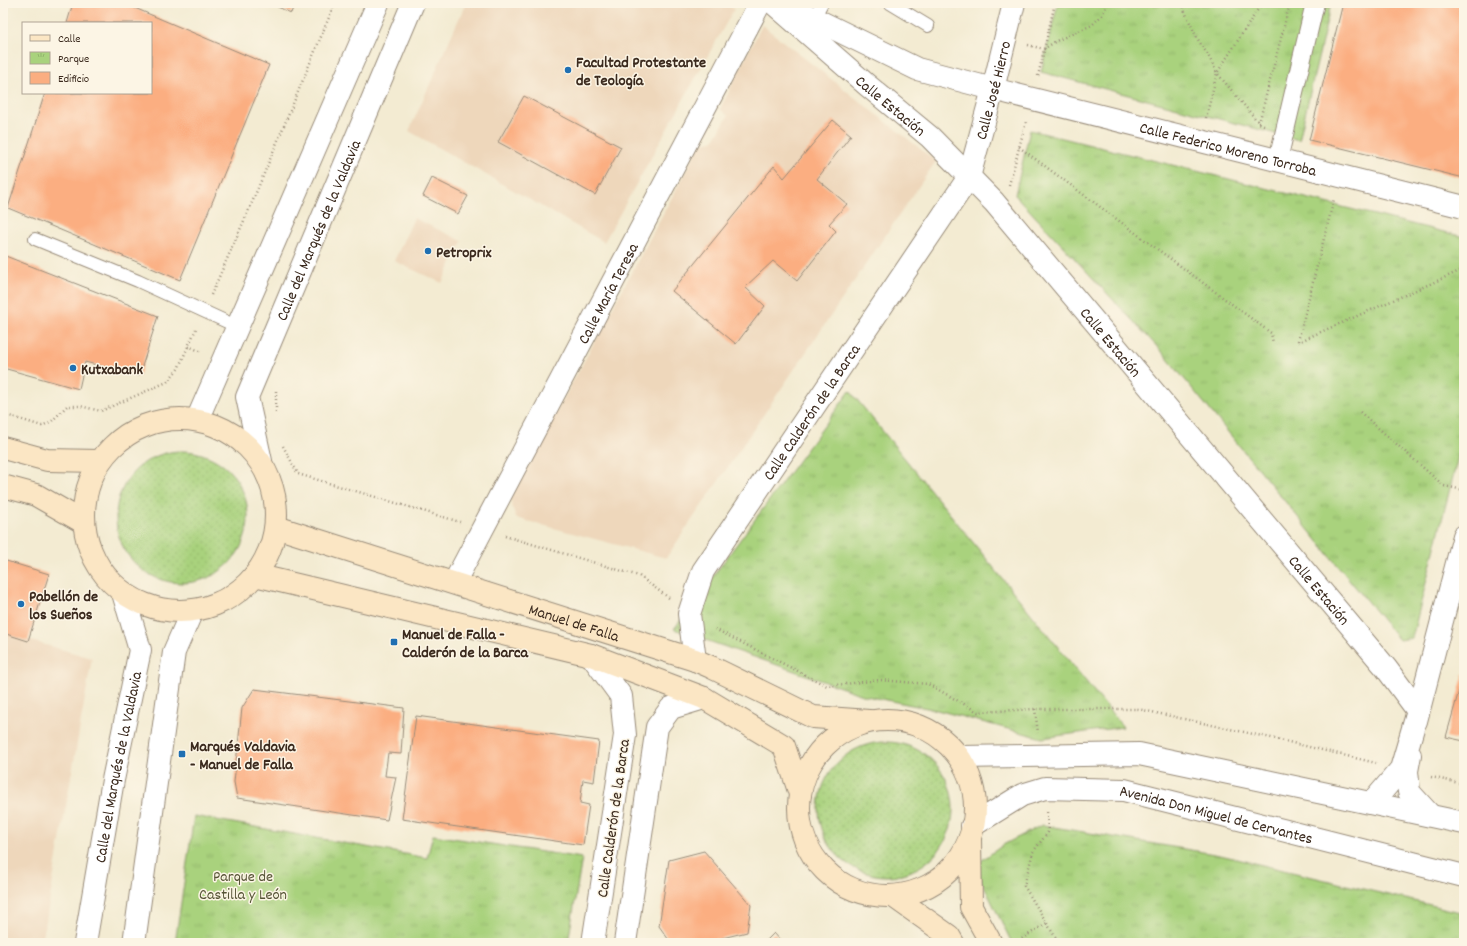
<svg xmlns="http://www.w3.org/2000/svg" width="1467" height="946" font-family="Dekko,sans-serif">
  <defs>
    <pattern id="park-tufts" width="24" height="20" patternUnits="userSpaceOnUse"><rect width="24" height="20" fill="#a9d27d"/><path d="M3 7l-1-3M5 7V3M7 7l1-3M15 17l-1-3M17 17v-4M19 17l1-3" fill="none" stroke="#92b46c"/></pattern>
    <pattern id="garden-dots" width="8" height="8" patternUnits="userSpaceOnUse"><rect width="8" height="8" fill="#a9d27d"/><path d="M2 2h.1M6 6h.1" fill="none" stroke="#92b46c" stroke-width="1.8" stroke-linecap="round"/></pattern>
  </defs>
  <rect width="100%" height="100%" fill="#fcf5e5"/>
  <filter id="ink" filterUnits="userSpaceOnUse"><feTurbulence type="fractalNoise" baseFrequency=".025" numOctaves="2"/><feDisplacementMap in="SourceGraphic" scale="8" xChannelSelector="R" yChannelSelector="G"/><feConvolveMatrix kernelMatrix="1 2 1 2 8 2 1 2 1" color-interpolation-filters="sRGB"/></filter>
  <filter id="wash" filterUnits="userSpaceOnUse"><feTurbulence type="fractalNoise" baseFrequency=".012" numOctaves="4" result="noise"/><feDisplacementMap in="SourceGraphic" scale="16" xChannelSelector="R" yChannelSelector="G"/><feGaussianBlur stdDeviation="0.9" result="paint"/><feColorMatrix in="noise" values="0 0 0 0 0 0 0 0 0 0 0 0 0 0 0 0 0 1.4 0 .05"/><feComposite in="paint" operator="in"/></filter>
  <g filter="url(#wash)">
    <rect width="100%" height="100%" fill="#f3ebd2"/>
    <!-- built -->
    <g fill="#eed7bb">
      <path d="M466,3H725L734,9L604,242L409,131Z"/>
      <path d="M762,25L936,161L666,558L516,518L510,499L701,143L713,141L728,116L720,109Z"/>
      <path d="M414,218L462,241L442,283L394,261Z"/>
      <path d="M3,633L92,658L42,943H3Z"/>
    </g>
    <!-- park -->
    <g fill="url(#park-tufts)" stroke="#727e4e">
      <path d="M1058,3H1331L1299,140L1041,72Z"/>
      <path d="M1030,130L1464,237V433L1412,638L1399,640L1163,353L1015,195Z"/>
      <path d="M850,391L1123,727L1042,738L937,710L866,696L674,629Z"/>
      <path d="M194,816L427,858L433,835L582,858L568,943H175Z"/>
      <path d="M1042,825L1220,855L1464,913V943H1012L974,866L1003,845Z"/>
    </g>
    <!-- garden -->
    <g fill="url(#garden-dots)" stroke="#727e4e">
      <circle cx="182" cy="517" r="66"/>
      <circle cx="886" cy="809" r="67"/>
    </g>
    <g id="blocks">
      <!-- building -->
      <g fill="#fbae81">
        <path d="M73,3H123L269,65L180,280L8,208L45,93H151V23H67Z"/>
        <path d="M269,3H295L291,13Z"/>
        <path d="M1343,3H1464V178L1309,140Z"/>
        <path d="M524,96L621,147L595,195L498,142Z"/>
        <path d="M833,120L851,135L817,179L847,204L829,224L836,231L797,281L773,261L745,287L765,306L736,344L672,291L774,166L784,178Z"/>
        <path d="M432,178L468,196L458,214L423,196Z"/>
        <path d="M3,255L158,316L139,376L85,362L79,389L3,368Z"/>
        <path d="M3,560L49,574L28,641L3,633Z"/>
        <path d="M1464,673V741L1446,737Z"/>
        <path d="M254,689L404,708L401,754L388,753L385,776L396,777L387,820L237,798L234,782L242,708Z"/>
        <path d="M416,716L599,741L594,782L583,780L580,803L589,805L583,845L402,819Z"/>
        <path d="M704,851L751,905L747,932L702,943H671L659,926L669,860Z"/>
        <path d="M774,933L783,943H764Z"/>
      </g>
    </g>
  </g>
  <g filter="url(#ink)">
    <use href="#blocks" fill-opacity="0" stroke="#978a78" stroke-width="1"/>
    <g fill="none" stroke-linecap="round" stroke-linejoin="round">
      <!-- service casing -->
      <g stroke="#978a78" stroke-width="14">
        <g id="service">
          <path d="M890,3L928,26"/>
          <path d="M814,18L822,3"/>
          <path d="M35,239L138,281L238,327"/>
        </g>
      </g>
      <!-- pedestrian casing -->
      <g stroke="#978a78" stroke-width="20">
        <path id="pedestrian" d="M1278,160L1315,3"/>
      </g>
      <!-- minor casing -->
      <g stroke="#978a78" stroke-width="24">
        <g id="minor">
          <path id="s1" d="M773,3L867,85L930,137L994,202L1386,668L1418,711L1401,769L1372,803"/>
          <path id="s2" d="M786,5L917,69L993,89L1464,207"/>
          <path d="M197,420L378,3"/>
          <path id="s3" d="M261,461L247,397L413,3"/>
          <path id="s4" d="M454,583L760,3"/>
          <path d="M591,655L621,696L625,735L593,943"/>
          <path id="s5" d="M695,660L689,614L703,571L969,177L993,89L1014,3"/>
          <path d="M1416,721L1464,536"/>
          <path d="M1410,755L1407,771L1409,792L1430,815"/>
          <path d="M960,757L1139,754L1464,823"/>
          <path id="s6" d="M972,826L1022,795L1045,788L1124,790L1464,876"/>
          <path id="s7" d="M85,943L113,780L140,650L123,593"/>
          <path d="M134,943L174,652L192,611"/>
          <path d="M625,943L657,727L671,708L704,698"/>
        </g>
      </g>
      <!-- secondary casing -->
      <g stroke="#978a78" stroke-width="24">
        <g id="secondary">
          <circle cx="180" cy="515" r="96"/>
          <path d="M3,448L47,460L99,461"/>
          <path d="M3,486L36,495L83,522"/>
          <path id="s8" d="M276,527L695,660L711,667L813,717L869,721"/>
          <path d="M255,575L591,655L704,698L784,746L800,794"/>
          <circle cx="887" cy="808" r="88"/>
          <path d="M970,838L971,907L991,943"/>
          <path d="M893,896L949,936L953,943"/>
        </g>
      </g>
      <!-- path -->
      <g stroke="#978a78" stroke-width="2.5" stroke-dasharray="1 3" stroke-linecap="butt">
        <path d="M1183,3L1185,12L1197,38L1208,55L1217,73L1259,123L1264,125"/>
        <path d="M1028,45L1044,49L1056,41L1092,25L1102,15L1108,3"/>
        <path d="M1038,76L1055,3"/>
        <path d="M1206,118L1217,73L1262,3"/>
        <path d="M1259,123L1290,3"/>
        <path d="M1019,147L1271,333L1273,343"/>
        <path d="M1009,185L1026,122"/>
        <path d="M211,295L251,205L335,3"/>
        <path d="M1298,341L1334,199"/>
        <path d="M1298,342L1464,269"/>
        <path d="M188,346L202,352"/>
        <path d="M276,412V391"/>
        <path d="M1360,412L1444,486L1464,490"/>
        <path d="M3,414L42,426L52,421L67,406H80L101,411L167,382L178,369L196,329"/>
        <path d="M283,446L298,474L460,522"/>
        <path d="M505,536L639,576L669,598"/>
        <path d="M715,629L827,686L880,680L928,684L978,712L1035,709H1138L1276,739L1376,763"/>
        <path d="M1035,709L1038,733"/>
        <path d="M1431,777L1464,784"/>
        <path d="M1047,812L1048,832L1033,852L1024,886L1059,943"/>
        <path d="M1015,943L1047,923"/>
      </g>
      <!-- service -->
      <use href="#service" stroke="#fff" stroke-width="12"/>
      <!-- pedestrian -->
      <use href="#pedestrian" stroke="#fff" stroke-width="18"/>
      <!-- minor -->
      <use href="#minor" stroke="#fff" stroke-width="22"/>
      <!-- secondary -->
      <use href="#secondary" stroke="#fbe6c4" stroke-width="22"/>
    </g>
  </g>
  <!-- markers -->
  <g fill="#1f6fb2" stroke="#fcf5e5" stroke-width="1.5">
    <circle cx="568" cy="70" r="4"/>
    <circle cx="428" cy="251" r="4"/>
    <circle cx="73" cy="368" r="4"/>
    <circle cx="21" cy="604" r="4"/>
    <rect x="390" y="638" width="8" height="8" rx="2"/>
    <rect x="178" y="750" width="8" height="8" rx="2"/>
  </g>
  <g text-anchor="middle" stroke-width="3" stroke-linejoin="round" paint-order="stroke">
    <!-- poi labels -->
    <g font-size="16" font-weight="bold" fill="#3b2a1e" stroke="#fcf5e5" text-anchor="start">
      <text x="576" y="67">Facultad Protestante<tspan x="576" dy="18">de Teología</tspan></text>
      <text x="436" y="257">Petroprix</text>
      <text x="81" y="374">Kutxabank</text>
      <text x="29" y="601">Pabellón de<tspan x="29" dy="18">los Sueños</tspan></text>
      <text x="402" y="639">Manuel de Falla -<tspan x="402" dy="18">Calderón de la Barca</tspan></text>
      <text x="190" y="751">Marqués Valdavia<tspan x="190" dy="18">- Manuel de Falla</tspan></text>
    </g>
    <!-- street labels -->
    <g font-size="16" fill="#3b2a1e" stroke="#fcf5e5">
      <text dy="6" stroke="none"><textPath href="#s5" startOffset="657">Calle José Hierro</textPath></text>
      <text dy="6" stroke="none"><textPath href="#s1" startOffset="156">Calle Estación</textPath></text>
      <text dy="6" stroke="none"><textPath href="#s2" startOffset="467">Calle Federico Moreno Torroba</textPath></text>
      <text dy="6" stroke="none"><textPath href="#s3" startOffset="247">Calle del Marqués de la Valdavia</textPath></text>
      <text dy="6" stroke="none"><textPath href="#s4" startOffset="328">Calle María Teresa</textPath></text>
      <text dy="6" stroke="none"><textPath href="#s1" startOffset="480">Calle Estación</textPath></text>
      <text dy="6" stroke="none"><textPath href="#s5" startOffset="284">Calle Calderón de la Barca</textPath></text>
      <text dy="6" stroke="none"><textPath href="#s1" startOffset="804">Calle Estación</textPath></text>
      <text dy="6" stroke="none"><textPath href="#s8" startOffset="313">Manuel de Falla</textPath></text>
      <text dy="6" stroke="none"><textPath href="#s7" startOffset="179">Calle del Marqués de la Valdavia</textPath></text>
      <text dy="6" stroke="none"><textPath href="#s6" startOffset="257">Avenida Don Miguel de Cervantes</textPath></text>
      <text transform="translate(612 818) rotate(-82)" y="6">Calle Calderón de la Barca</text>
    </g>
    <!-- park labels -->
    <g font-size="16" fill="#565436" stroke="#fcf5e5">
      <text x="243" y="881">Parque de<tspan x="243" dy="18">Castilla y León</tspan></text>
    </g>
  </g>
  <!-- margin -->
  <rect width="1467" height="946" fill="none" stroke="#fcf5e5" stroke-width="16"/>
  <!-- legend -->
  <rect x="22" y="22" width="130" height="72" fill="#fcf5e5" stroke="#afa495"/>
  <rect x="30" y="35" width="20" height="6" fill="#fbe6c4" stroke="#afa495"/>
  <text x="58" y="42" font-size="12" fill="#3b2a1e">Calle</text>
  <rect x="30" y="52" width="20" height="12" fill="url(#park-tufts)" stroke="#afa495"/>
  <text x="58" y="62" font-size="12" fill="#3b2a1e">Parque</text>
  <rect x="30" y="72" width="20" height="12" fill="#fbae81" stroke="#afa495"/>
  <text x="58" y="82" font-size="12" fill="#3b2a1e">Edificio</text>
</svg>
